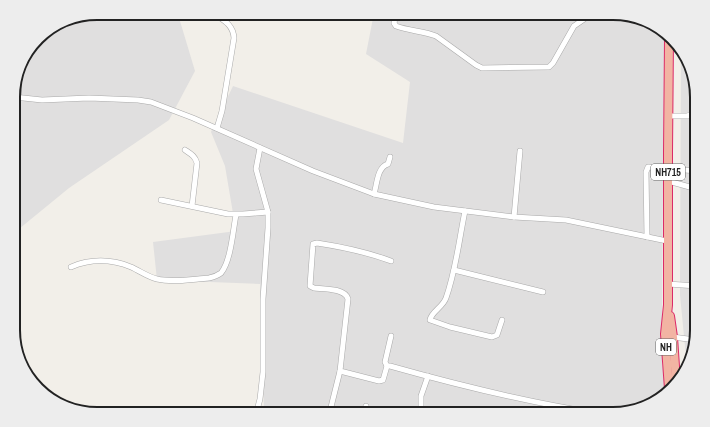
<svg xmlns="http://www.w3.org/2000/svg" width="710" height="427" font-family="'Archivo Narrow',sans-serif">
  <rect width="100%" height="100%" fill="#f2efe9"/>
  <!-- residential -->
  <g fill="#e0dfdf">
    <path d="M97,13H167L180,21L195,71L169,120L69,188L14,233V87L22,60L42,34L65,19Z"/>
    <path d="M374,13H613L655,24L664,32L662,311V364L668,390L655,403L618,414H270L264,409L260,284L157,280L153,242L236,231L225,166L211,132L233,86L403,143L410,82L366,54Z"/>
    <path d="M681,49L683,51L697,92V335L687,367L680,295Z"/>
  </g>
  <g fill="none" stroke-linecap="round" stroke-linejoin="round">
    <!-- minor casing -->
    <g stroke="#a9a9a9" stroke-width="6">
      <g id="minor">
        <path d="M213,13C223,20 233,24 234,38L222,111L217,128"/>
        <path d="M396,13L394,23L396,26C409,31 424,31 436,36L476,65L482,68L549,67L553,63L574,26L593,13"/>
        <path d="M14,97L42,100L89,98L138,100L151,102L193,118L313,171L374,194L434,207L514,217L566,220L667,241"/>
        <path d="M18,98L20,66"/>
        <path d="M668,116H687L697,113"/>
        <path d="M185,150C191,154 195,156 197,163L192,206"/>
        <path d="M668,181L697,189"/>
        <path d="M374,194C377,185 377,167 388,164L390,157"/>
        <path d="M161,200L228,214H243L268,212"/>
        <path d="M465,211C459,240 456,270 446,298C443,307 431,312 430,320L450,327L492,337L497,335L502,320"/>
        <path d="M514,217L520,151"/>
        <path d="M647,237L646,172L648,167L697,171"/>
        <path d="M391,261C367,252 343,247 317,243L313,244L310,286L314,288C323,289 345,288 348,299L340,371L379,381L383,380L387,366H390C461,386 530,403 603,414"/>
        <path d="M71,267C90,259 111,259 131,267C140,271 148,277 157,279C173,283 193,279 209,278C214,277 217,276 221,273C231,261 233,230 236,215"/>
        <path d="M454,270L543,292"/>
        <path d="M668,284L697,286"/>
        <path d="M673,337L695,340"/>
        <path d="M387,366L385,362L391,336"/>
        <path d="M256,414L260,399L263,372V299L268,228V212L256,169L260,148"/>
        <path d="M330,414V411L340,371"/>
        <path d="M363,414L366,406"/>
        <path d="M421,414V396L428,376"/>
      </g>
    </g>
    <!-- trunk casing -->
    <g stroke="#dc2a67" stroke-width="10">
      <g id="trunk">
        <path d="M670,316L673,337L676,381"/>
        <path d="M669,389L665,334L668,305V152L669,38"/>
      </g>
    </g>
    <!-- minor -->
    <use href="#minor" stroke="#fff" stroke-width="5"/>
    <!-- trunk -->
    <use href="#trunk" stroke="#f2b4a3" stroke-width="8"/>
  </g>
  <g text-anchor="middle" stroke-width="3" stroke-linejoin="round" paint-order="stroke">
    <!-- shield labels -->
    <g fill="#fff" stroke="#646464" stroke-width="1">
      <rect x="651" y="164" width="34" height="16" rx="3"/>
      <rect x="656" y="339" width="20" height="16" rx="3"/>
    </g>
    <g font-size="10" font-weight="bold" fill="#222">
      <text x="668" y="176">NH715</text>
      <text x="666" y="351">NH</text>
    </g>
  </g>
  <!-- crop -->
  <path d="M0 0H710V427H0ZM97 20H613A77 77 0 0 1 690 97V330A77 77 0 0 1 613 407H97A77 77 0 0 1 20 330V97A77 77 0 0 1 97 20Z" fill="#ededed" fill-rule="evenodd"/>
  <path fill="none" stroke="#222" stroke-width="2" d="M97 20H613A77 77 0 0 1 690 97V330A77 77 0 0 1 613 407H97A77 77 0 0 1 20 330V97A77 77 0 0 1 97 20Z"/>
</svg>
